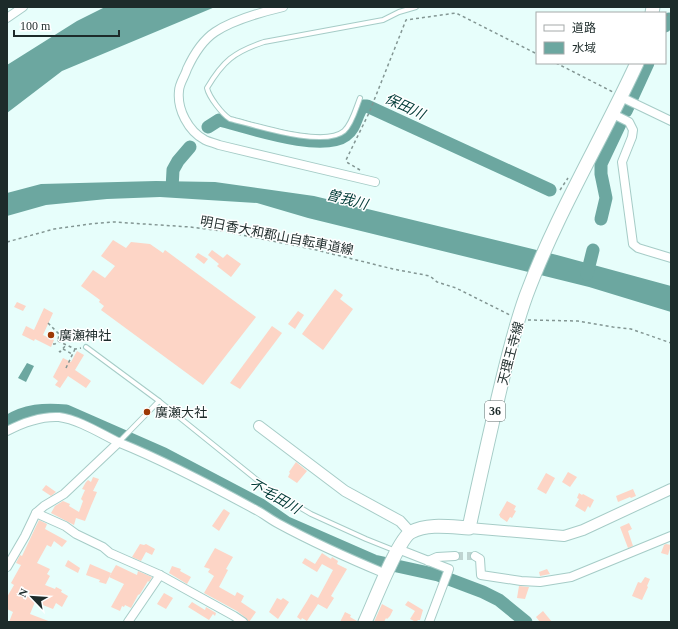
<svg xmlns="http://www.w3.org/2000/svg" width="678" height="629" font-family="'Times New Roman','Noto Sans JP',serif">
  <rect width="100%" height="100%" fill="#e7fefb"/>
  <!-- water -->
  <g fill="#6ca7a0">
    <path d="M105,7H215L62,71L7,113V65L77,21Z"/>
    <path d="M156,181L215,182L314,196L557,255L671,286V312L589,287L308,218L257,203L160,197L107,199L46,205L7,216V193L41,184Z"/>
    <path d="M27,363L34,366L26,382L18,378Z"/>
  </g>
  <g fill="none" stroke-linecap="round" stroke-linejoin="round">
    <!-- river -->
    <g stroke="#6ca7a0" stroke-width="13">
      <path d="M665,26L669,19"/>
      <path d="M626,111L648,63"/>
      <path d="M208,127L219,120C248,127 322,153 346,135C356,128 356,114 363,106H367L550,190"/>
      <path d="M172,189L173,170L178,161L190,147"/>
      <path d="M601,219L606,198L601,174V164L620,124"/>
      <path d="M587,274L593,250"/>
      <path d="M7,422C25,410 45,409 66,411L164,454L261,505L287,523L374,561L438,575L483,592L499,600L526,622"/>
    </g>
  </g>
  <!-- building -->
  <g fill="#fdd5c6">
    <path d="M113,240L126,248L131,242L150,244L163,253L165,250L256,317L203,385L101,310L104,306L99,302L100,300L81,286L93,270L105,278L115,266L101,256Z"/>
    <path d="M212,250L223,258L227,254L241,264L231,277L217,266L219,264L208,255Z"/>
    <path d="M198,253L208,259L204,264L195,257Z"/>
    <path d="M335,289L343,295L340,299L353,309L323,350L302,334Z"/>
    <path d="M17,302L26,306L23,311L14,307Z"/>
    <path d="M44,308L53,313L43,335L54,340L51,347L35,339L34,341L22,335L26,326L34,330Z"/>
    <path d="M298,311L304,315L295,329L288,324Z"/>
    <path d="M272,326L282,333L240,389L230,383Z"/>
    <path d="M77,351L84,355L75,370L91,381L86,388L68,376L60,388L55,385L58,381L53,377L63,358L71,362Z"/>
    <path d="M296,462L307,471L297,483L288,477L290,473L289,472Z"/>
    <path d="M568,472L577,477L570,487L562,482Z"/>
    <path d="M546,473L555,478L546,494L537,489Z"/>
    <path d="M93,477L99,479L93,491L97,492L91,506L85,521L76,518L74,525L51,513L55,506L63,501L70,504L69,506L79,512L83,501L81,499L85,490L82,489L86,482L88,480L91,482Z"/>
    <path d="M46,485L56,492L51,496L42,490Z"/>
    <path d="M633,489L636,496L631,498L630,497L618,502L616,496Z"/>
    <path d="M579,493L582,495L583,494L594,500L590,508L588,506L585,512L575,506L579,499L577,498Z"/>
    <path d="M507,501L516,506L514,510L516,511L512,518L510,517L507,522L500,517V516L499,515Z"/>
    <path d="M224,509L230,513L219,531L212,526L223,510Z"/>
    <path d="M39,520L47,524L45,529L67,541L62,547L54,541L51,547L47,545L37,563L50,569L47,574L50,576L45,585L55,589L56,587L62,590L61,592L68,596L62,607L56,603L53,609L35,602L30,614L51,622H9L13,612L7,609V597L14,585L11,583L21,565L16,563L20,555L22,556Z"/>
    <path d="M629,523L632,529L628,531L633,546L628,548L620,527Z"/>
    <path d="M140,544L144,545L146,544L155,549L152,555L146,552L141,561L132,557Z"/>
    <path d="M666,544L671,545L668,555L661,553L664,545Z"/>
    <path d="M215,548L233,557L226,569L228,570L219,587L235,596L237,592L244,596L241,602L256,612L249,622L246,618L237,611L204,593L214,576L208,572L210,569L204,567Z"/>
    <path d="M322,553L331,559L332,557L338,561L337,564L347,569L331,596L334,598L327,609L318,604L307,621L302,618L301,620L297,617L307,601L311,594L318,598L333,570L322,564L317,572L302,563L305,558L315,564Z"/>
    <path d="M68,560L80,568L78,573L65,566Z"/>
    <path d="M90,564L111,573L106,584L99,582L100,580L86,575Z"/>
    <path d="M116,565L137,575L138,571L152,577L149,582L148,581L140,594L138,595L131,608L125,605L124,607L122,606L120,611L111,607L124,584L109,577Z"/>
    <path d="M172,566L181,569L180,571L191,577L187,584L169,573Z"/>
    <path d="M547,569L550,574L540,576L539,572Z"/>
    <path d="M645,577L650,579L647,586L648,587L642,600L632,596L638,582L641,583Z"/>
    <path d="M519,586L529,587L525,599L517,598Z"/>
    <path d="M164,593L173,598L166,609L157,604Z"/>
    <path d="M277,598L281,600L283,598L289,602L278,619L269,612Z"/>
    <path d="M408,601L423,610L420,620H418L416,622L410,619L415,611L405,605Z"/>
    <path d="M192,602L205,610L206,607L216,613L215,616L213,614L209,620L188,607Z"/>
    <path d="M382,604L393,610L390,616L387,619L386,618L384,622H374Z"/>
    <path d="M543,611L552,622H540L536,617Z"/>
    <path d="M345,612L351,615L350,617L357,621V622H340Z"/>
  </g>
  <g fill="none" stroke-linecap="round" stroke-linejoin="round">
    <!-- minor-tunnel -->
    <path stroke="#bfd4d1" stroke-width="8" stroke-dasharray="8 4" stroke-linecap="butt" d="M455,556H475"/>
    <!-- service casing -->
    <g stroke="#a6ccc7" stroke-width="6">
      <g id="service">
        <path d="M360,98C356,108 352,124 344,131C324,148 255,125 230,119C222,114 209,97 207,88C223,61 234,52 264,42L383,20L399,12L416,7"/>
        <path d="M86,347L159,401L267,488L311,514L366,539L396,551"/>
        <path d="M119,442L159,401"/>
      </g>
    </g>
    <!-- minor casing -->
    <g stroke="#a6ccc7" stroke-width="10">
      <g id="minor">
        <path d="M283,7C262,12 233,20 215,32C203,40 193,56 187,69C185,76 179,84 179,91C177,109 188,131 205,140C209,142 214,143 219,145L375,182"/>
        <path d="M7,18L23,7"/>
        <path d="M621,97L671,121"/>
        <path d="M613,114L629,122L633,130L632,137L622,162L633,244L638,248L671,258"/>
        <path d="M7,431C24,422 40,416 59,417C80,420 101,434 120,443C167,462 212,486 256,510C264,514 271,520 279,524C314,543 350,559 386,574"/>
        <path d="M36,513L65,526L76,534L103,547L110,553L160,575L234,616L243,622"/>
        <path d="M398,549L449,569L429,622"/>
        <path d="M475,556L480,559L481,575L521,581L540,582L571,577L671,536"/>
        <path d="M428,561L437,557L455,556"/>
        <path d="M7,567L25,536L36,513L44,506L64,494L119,442"/>
        <path d="M128,622L160,575"/>
      </g>
    </g>
    <!-- tertiary casing -->
    <g stroke="#a6ccc7" stroke-width="12">
      <g id="tertiary">
        <path d="M259,426L345,491L400,521L410,532"/>
        <path d="M469,528L564,536L583,530L671,489"/>
      </g>
    </g>
    <!-- primary casing -->
    <g stroke="#a6ccc7" stroke-width="15">
      <g id="primary">
        <path d="M652,13L653,7"/>
        <path d="M365,622C373,605 398,539 411,532C428,523 451,527 469,528C478,485 488,442 498,398C506,364 514,329 526,296C556,215 601,141 637,63"/>
      </g>
    </g>
    <!-- path -->
    <g stroke="#839693" stroke-width="1.5" stroke-dasharray="3 3" stroke-linecap="butt">
      <path d="M665,15L671,16"/>
      <path d="M556,63L613,92"/>
      <path d="M360,170L348,163L346,160L369,113L406,20L456,13L537,54"/>
      <path d="M560,190L568,178"/>
      <path d="M7,242L54,229L90,224L114,222L190,227L222,231L312,249L393,269L430,276L437,282L456,288L510,315"/>
      <path d="M528,320L578,321L613,327L631,329L671,343"/>
      <path d="M48,323L59,334L58,341"/>
      <path d="M53,344H55L58,341L75,349L81,348"/>
      <path d="M63,349L72,354"/>
      <path d="M59,351L60,352L66,345"/>
      <path d="M66,368L75,349"/>
    </g>
    <!-- service -->
    <use href="#service" stroke="#fff" stroke-width="4"/>
    <!-- minor -->
    <use href="#minor" stroke="#fff" stroke-width="8"/>
    <!-- tertiary -->
    <use href="#tertiary" stroke="#fff" stroke-width="10"/>
    <!-- primary -->
    <use href="#primary" stroke="#fff" stroke-width="13"/>
  </g>
  <!-- markers -->
  <g fill="#9d3906" stroke="#fff" stroke-width="1.5">
    <circle cx="51" cy="335" r="4"/>
    <circle cx="147" cy="412" r="4"/>
  </g>
  <g text-anchor="middle" stroke-width="3" stroke-linejoin="round" paint-order="stroke">
    <!-- shield labels -->
    <rect fill="#fff" stroke="#616b6a" stroke-width="1" x="485" y="401" width="20" height="20" rx="3"/>
    <g font-size="12" font-weight="bold" fill="#1d2b2a">
      <text x="495" y="415">36</text>
    </g>
    <!-- street labels -->
    <g font-size="13" fill="#1d2b2a" stroke="#fff">
      <text transform="translate(277 235) rotate(11)" y="5">明日香大和郡山自転車道線</text>
      <text transform="translate(510 353) rotate(-75)" y="5">天理王寺線</text>
    </g>
    <!-- poi labels -->
    <g font-size="13" fill="#1d2b2a" stroke="#fff" text-anchor="start">
      <text x="59" y="340">廣瀬神社</text>
      <text x="155" y="417">廣瀬大社</text>
    </g>
    <!-- water labels -->
    <g font-size="14" font-style="italic" fill="#003b37" stroke="#fff">
      <text transform="translate(405 106) rotate(25)" y="5">保田川</text>
      <text transform="translate(347 199) rotate(15)" y="5">曽我川</text>
      <text transform="translate(275 496) rotate(30)" y="5">不毛田川</text>
    </g>
  </g>
  <!-- border -->
  <rect width="678" height="629" fill="none" stroke="#1d2b2a" stroke-width="16"/>
  <!-- legend -->
  <rect x="536" y="12" width="130" height="52" fill="#ffffff" stroke="#a5aaaa"/>
  <rect x="544" y="25" width="20" height="6" fill="#ffffff" stroke="#a5aaaa"/>
  <text x="572" y="32" font-size="12" fill="#1d2b2a">道路</text>
  <rect x="544" y="42" width="20" height="12" fill="#6ca7a0" stroke="#a5aaaa"/>
  <text x="572" y="52" font-size="12" fill="#1d2b2a">水域</text>
  <!-- north arrow -->
  <g transform="translate(32 597) rotate(295)" stroke="#ffffff" stroke-width="3" paint-order="stroke">
  <path d="M0-3L7 15L0 10L-7 15Z" fill="#1d2b2a"/>
  <text y="-6" font-size="11" font-weight="bold" text-anchor="middle" fill="#1d2b2a">N</text>
  </g>
  <!-- scale -->
  <path d="M14 30v6h105v-6" fill="none" stroke="#1d2b2a" stroke-width="2"/>
  <text x="20" y="30" font-size="12" fill="#1d2b2a" stroke="#ffffff" stroke-width="3" paint-order="stroke">100 m</text>
</svg>
